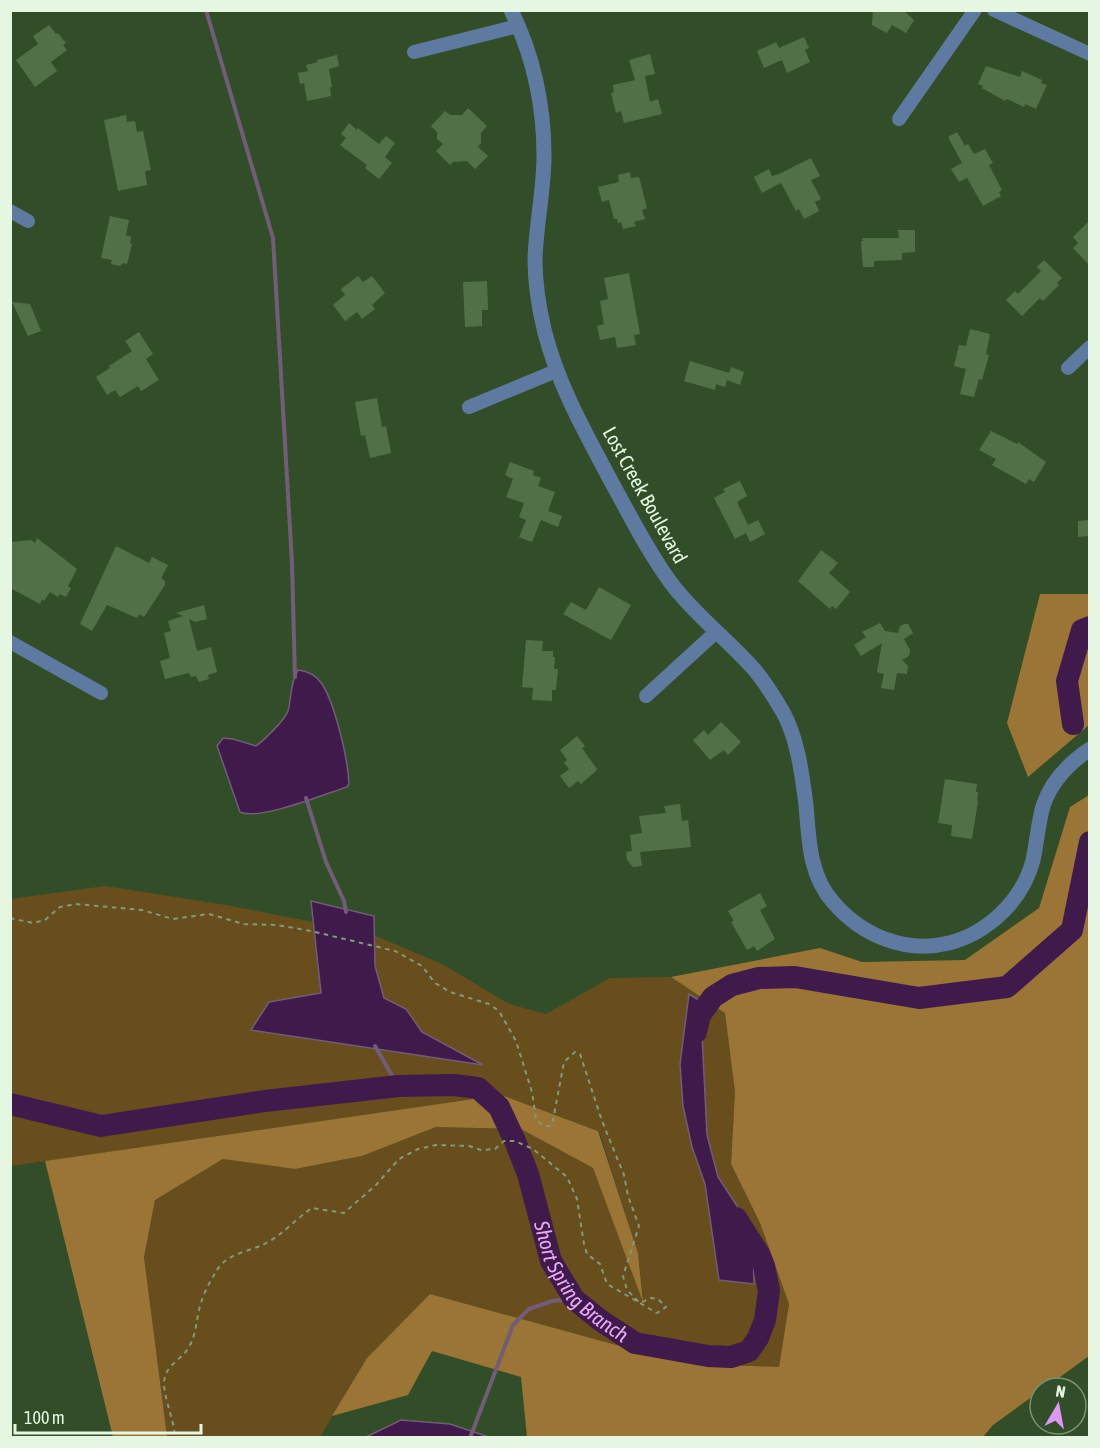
<svg xmlns="http://www.w3.org/2000/svg" width="1100" height="1448" font-family="'Asap Condensed',sans-serif">
  <rect width="100%" height="100%" fill="#324e28"/>
  <!-- green -->
  <path fill="#684d1d" d="M105,886L226,905L369,933L444,965L509,1004L546,1014L610,978L671,977L725,1013L735,1092L731,1164L760,1223L789,1304L779,1367L731,1365L649,1354L430,1294L367,1358L320,1437H159L167,1435L144,1257L155,1200L223,1159L295,1169L362,1156L436,1127L521,1129L593,1168L643,1298L638,1253L599,1131L500,1095L11,1166V899Z"/>
  <!-- forest -->
  <g fill="#9a7535">
    <path d="M1040,594H1089V725L1028,777L1007,723Z"/>
    <path d="M1089,795V1356L1045,1388H1040V1391L993,1425L983,1437H527L521,1377L432,1351L408,1395L332,1416L367,1358L430,1294L649,1354L731,1365L779,1367L789,1304L760,1223L731,1164L735,1092L725,1013L671,977L820,948L862,962L965,960L1039,908L1070,807Z"/>
    <path d="M501,1095L598,1131L638,1253L643,1302L593,1168L521,1129L436,1127L362,1156L295,1169L223,1159L155,1200L144,1257L167,1436L159,1438L113,1437L45,1161Z"/>
  </g>
  <!-- water -->
  <g fill="#401a4b" stroke="#725c78" stroke-width="1.5">
    <path d="M298,670C308,671 316,675 322,684C335,704 348,759 349,784L347,787C325,794 259,821 240,812L217,746L223,738L233,739L256,746C264,740 285,720 288,711C292,696 290,683 298,670Z"/>
    <path d="M311,901L374,916L375,966L384,998L406,1009L422,1032L483,1065L251,1030L269,1002L321,993Z"/>
    <path d="M689,994L708,1006L702,1035L707,1135L718,1177L739,1209L753,1247L754,1284L719,1280L705,1184L692,1147L683,1106L680,1064Z"/>
    <path d="M401,1420L450,1424L489,1437H366Z"/>
  </g>
  <g fill="none" stroke-linecap="round" stroke-linejoin="round">
    <!-- stream -->
    <g stroke="#725c78" stroke-width="4">
      <path d="M206,10L273,238L292,563L295,677"/>
      <path d="M306,798L326,862L344,901L346,912"/>
      <path d="M375,1046L398,1086"/>
      <path d="M470,1438L513,1325L529,1309L552,1301L574,1299"/>
    </g>
    <!-- river -->
    <g stroke="#401a4b" stroke-width="22">
      <path d="M1073,724L1067,681L1082,630L1090,627"/>
      <path d="M696,1032L700,1015L713,997L732,985L759,978L795,977L919,998L1007,987L1072,930L1090,842"/>
      <path id="s1" d="M10,1104L101,1126L265,1101L398,1086L454,1085L478,1088L499,1107L515,1141L528,1174L551,1261L574,1299L600,1320L635,1343L708,1356L731,1357L749,1351L758,1338L765,1320L769,1291L764,1266L759,1254L736,1218"/>
    </g>
  </g>
  <!-- building -->
  <g fill="#527048">
    <path d="M873,10H903L914,20L906,33L892,25L887,33L872,25Z"/>
    <path d="M49,25L56,34L58,33L66,43L63,45L67,50L51,62L57,71L35,87L16,60L38,44L33,36Z"/>
    <path d="M804,37L809,48L805,50L810,62L787,73L782,60L764,68L757,51L776,42L779,48Z"/>
    <path d="M650,54L655,74L645,76L650,102L658,99L662,114L624,123L621,111L616,113L611,93L614,92L613,85L635,80L629,60Z"/>
    <path d="M337,55L339,66L329,69L332,87H330L331,96L307,101L304,83L300,84L298,73L308,71L306,65L318,62L317,60Z"/>
    <path d="M986,66L1020,77L1022,71L1042,80L1041,83L1047,85L1036,109L1025,104L1024,107L1007,99L1005,101L982,88L983,86L978,84Z"/>
    <path d="M468,108L487,126L481,133V143L478,147L488,156L475,169L467,161L453,162L450,165L436,151L443,144L437,139V132L431,126L445,111L450,115H462Z"/>
    <path d="M126,115L127,122L135,121L137,132L143,131L151,170L145,171L147,185L118,191L104,120Z"/>
    <path d="M349,123L357,130L358,128L379,144L386,136L395,143L385,157L392,163L379,179L365,168L367,165L340,145L346,138L341,134Z"/>
    <path d="M957,132L965,146L968,144L974,154L985,149L993,163L989,165L1002,190L999,192L1001,196L983,206L967,178L959,182L951,169L962,163L948,137Z"/>
    <path d="M811,158L820,176L811,180L821,199L815,202L819,211L804,219L799,209L796,211L781,183L762,193L754,177L769,169L772,176L779,174Z"/>
    <path d="M630,172L631,178L639,177L647,208L642,210L645,219L634,222L636,226L623,229L621,222L618,223L617,219H614L609,200L602,202L598,187L619,182L618,175Z"/>
    <path d="M110,216L129,220L126,235L131,237L130,243L132,244L127,264L123,263L120,266L111,264L112,260L101,258Z"/>
    <path d="M1089,221V265L1073,248L1078,243L1073,237Z"/>
    <path d="M898,230H915V252L902,253V260L874,261V267H863L861,241H863L862,238H899Z"/>
    <path d="M1044,260L1062,278L1057,283L1059,285L1043,301L1040,298L1022,316L1006,300L1015,291L1018,294L1041,271L1037,267Z"/>
    <path d="M629,273L640,334L634,335L636,345L617,348L615,337L600,340L597,326L604,324L600,301L608,299L604,278Z"/>
    <path d="M358,276L363,282L372,276L385,293L372,305L375,309L362,319L357,312L345,321L333,305L345,295L341,289Z"/>
    <path d="M487,281L488,310H482V326L465,327L463,282Z"/>
    <path d="M12,302L30,304L41,331L28,336Z"/>
    <path d="M970,329L990,334L986,354L989,355L982,380L979,379L974,397L960,394L966,369L954,366L959,345L966,346Z"/>
    <path d="M139,332L153,354L146,359L159,380L141,391L138,386L120,397L115,390L107,395L96,377L110,368L109,366L132,351L125,341Z"/>
    <path d="M690,361L729,373L731,367L744,372L740,385L727,380L725,387L716,384L715,390L684,381Z"/>
    <path d="M377,398L382,427L386,426L391,453L370,458L365,435L361,436L355,402Z"/>
    <path d="M991,431L1017,444L1018,442L1046,462L1034,482L1029,479L1026,484L992,465L996,459L979,450Z"/>
    <path d="M510,462L534,471L533,475L541,478L538,486L555,492L548,511L562,516L558,527L541,520L532,542L519,537L526,520L519,517L524,503L506,497L513,479L505,475Z"/>
    <path d="M740,481L747,496L737,502L748,525L758,520L765,534L750,542L746,533L735,539L714,498L725,492L723,489Z"/>
    <path d="M1089,520V536L1078,537V521Z"/>
    <path d="M37,538L77,569L68,586L71,588L66,597L60,594L58,597L50,592L44,601L42,599L40,604L10,588V542L31,540L35,543Z"/>
    <path d="M116,546L149,563L152,557L168,565L161,578L165,581V585L144,617L139,614L137,618L107,605L92,631L80,624Z"/>
    <path d="M821,550L838,563L829,573L850,592L836,609L832,606L830,609L798,581Z"/>
    <path d="M599,587L631,605L611,640L563,614L571,602L586,610Z"/>
    <path d="M204,605L207,619L195,622L189,619L197,651L211,647L217,672L208,675L209,679L199,682L196,676L191,677L189,673L165,679L160,661L170,658L164,633L171,631L168,621L183,616L176,613Z"/>
    <path d="M880,623L885,631L898,633L900,626L904,624H908L913,633L904,639L910,650L909,656L902,660L908,666L907,674L897,673L894,690L881,688L884,674L877,672L882,643L861,656L854,645L866,637L862,632Z"/>
    <path d="M526,640L543,641L542,651H553V657H555L554,669H558L556,690H552V701L532,700L533,688L522,687Z"/>
    <path d="M721,722L741,742L728,755L724,750L710,760L693,740L704,730L708,735Z"/>
    <path d="M577,736L585,746L582,748L597,769L596,771L581,784L578,781L569,788L560,776L569,769L564,763L567,760L560,750Z"/>
    <path d="M945,779L977,784L976,792H978L977,801H978L972,839L951,836L952,825L938,823Z"/>
    <path d="M680,804L682,821L688,820L691,847L640,852L642,866L633,867L627,860L626,852L632,851L630,835L642,833L639,816L666,813L664,806Z"/>
    <path d="M760,893L767,906L760,910L775,939L757,951L754,946L747,950L731,922L734,921L728,911Z"/>
  </g>
  <g fill="none" stroke-linecap="round" stroke-linejoin="round">
    <!-- path -->
    <path stroke="#839a7b" stroke-width="2" stroke-dasharray="4.5 4.5" stroke-linecap="butt" d="M10,918L33,923L45,920L60,907L76,904L142,910L173,919L209,914L244,924L277,925L311,931L395,951L422,966L435,983L450,992L489,1004L499,1011L516,1041L532,1092L536,1119L543,1126H550L553,1120L564,1062L575,1052L580,1054L602,1121L624,1175L628,1196L639,1226L623,1276L627,1290L640,1303L651,1298L658,1299L666,1307L657,1313L607,1284L600,1264L587,1254L584,1244L577,1199L567,1177L533,1149L515,1141H504L495,1149L481,1150L469,1146L436,1145L418,1149L399,1159L376,1185L344,1213L312,1208C294,1220 280,1238 260,1246C245,1252 226,1255 217,1270C211,1280 204,1292 201,1303C196,1318 197,1333 189,1347C181,1361 164,1365 164,1384C165,1402 174,1419 175,1438"/>
    <!-- minor -->
    <g stroke="#5f7aa1" stroke-width="14">
      <path d="M994,10L1090,54"/>
      <path d="M414,52L518,26"/>
      <path d="M899,119L975,10"/>
      <path d="M10,211L28,221"/>
      <path d="M1068,368L1090,347"/>
      <path d="M469,407L556,371"/>
      <path d="M10,642L101,693"/>
      <path d="M646,696L716,632"/>
    </g>
    <!-- tertiary -->
    <path stroke="#5f7aa1" stroke-width="15" d="M511,10C533,55 544,106 544,156C544,190 536,225 535,259C535,284 539,309 545,333C559,387 586,434 612,483C631,517 648,552 671,583C694,614 726,638 752,667C764,680 774,697 783,712C798,740 802,774 806,805C809,839 809,875 833,902C861,935 905,954 949,943C988,933 1023,900 1033,860C1037,842 1038,824 1043,806C1051,782 1069,763 1090,749"/>
  </g>
  <g text-anchor="middle" stroke-width="4.5" stroke-linejoin="round" paint-order="stroke">
    <!-- street labels -->
    <g font-size="20" fill="#e6f7e1" stroke="#324e28">
      <text transform="translate(645 495) rotate(61)" y="7">Lost Creek Boulevard</text>
    </g>
    <!-- water labels -->
    <g font-size="21" font-style="italic" fill="#e6abf8" stroke="#324e28">
      <text dy="7" stroke="none"><textPath href="#s1" startOffset="699">Short Spring Branch</textPath></text>
    </g>
  </g>
  <!-- border -->
  <rect width="1100" height="1448" fill="none" stroke="#e6f7e1" stroke-width="24"/>
  <!-- north arrow -->
  <g transform="translate(1058 1406) rotate(10)"><circle r="28" fill="#324e28" stroke="#7a9272" stroke-width="1.5"/>
  <path d="M0-4.5L10 22L0 15L-10 22Z" fill="#de98f3"/>
  <text y="-9" font-size="16" font-weight="bold" text-anchor="middle" fill="#e6f7e1">N</text>
  </g>
  <!-- scale -->
  <path d="M15 1424v9h186v-9" fill="none" stroke="#e6f7e1" stroke-width="3"/>
  <text x="24" y="1424" font-size="18" fill="#e6f7e1" stroke="#324e28" stroke-width="4.5" paint-order="stroke">100 m</text>
</svg>
